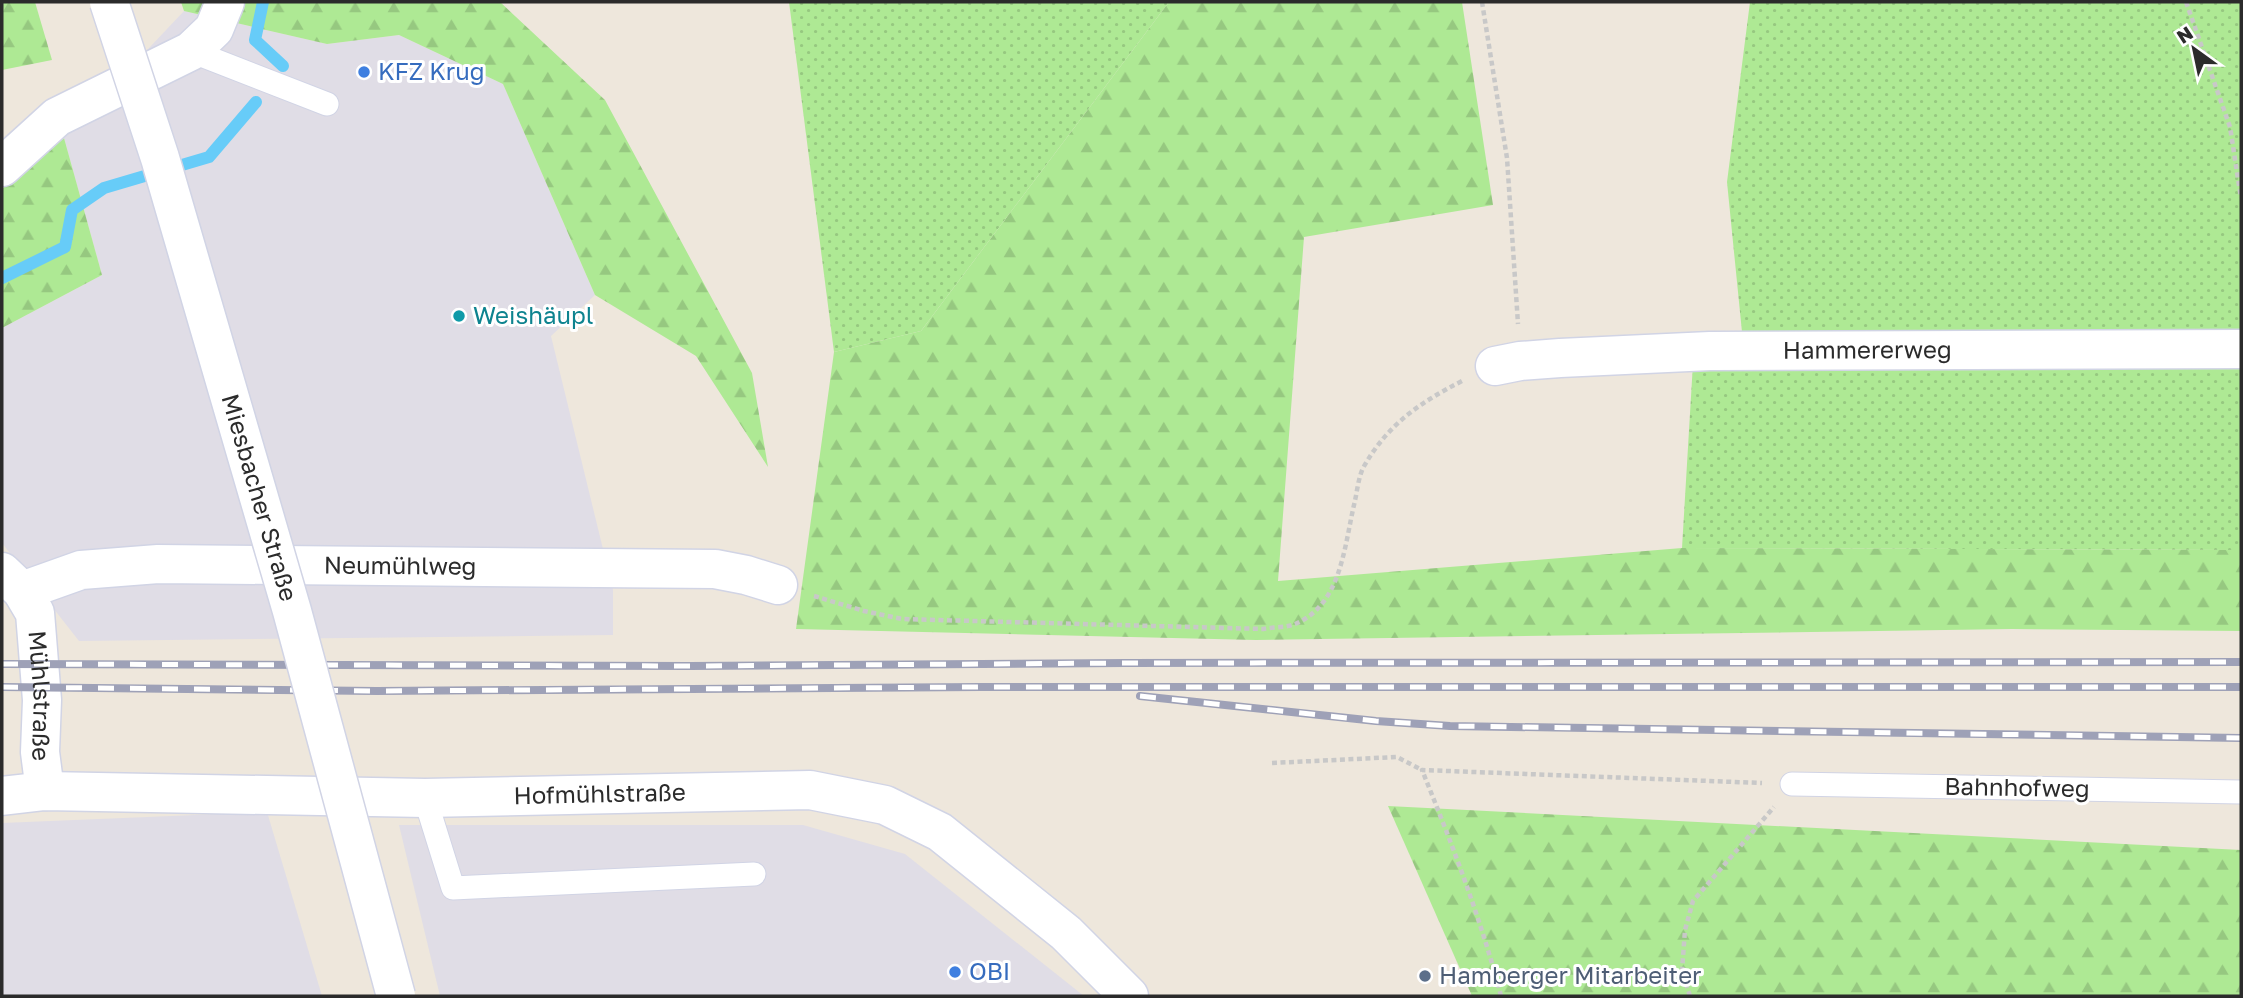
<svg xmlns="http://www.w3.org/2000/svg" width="2243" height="998" font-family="'Golos Text',sans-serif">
  <defs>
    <pattern id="green-dots" width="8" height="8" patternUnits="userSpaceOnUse" patternTransform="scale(1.75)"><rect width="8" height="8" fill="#aee994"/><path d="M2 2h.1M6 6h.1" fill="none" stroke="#96c880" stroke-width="1.8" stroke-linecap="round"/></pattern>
    <pattern id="forest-firs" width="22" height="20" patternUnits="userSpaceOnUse" patternTransform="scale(1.75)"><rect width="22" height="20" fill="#aee994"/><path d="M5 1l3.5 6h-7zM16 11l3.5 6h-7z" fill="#96c880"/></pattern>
  </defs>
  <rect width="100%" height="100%" fill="#eee7dc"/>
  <!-- industrial -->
  <g fill="#e0dde6">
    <path d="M184,11L327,44L399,35L503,84L595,295L551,336L613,590V635L79,641L2,543V328L102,275L64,138Z"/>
    <path d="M267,812L322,996H2V823Z"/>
    <path d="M399,825H803L905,854L1084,996H440Z"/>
  </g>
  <!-- green -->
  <g fill="url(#green-dots)">
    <path d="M789,2H1169L921,331L834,352Z"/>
    <path d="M1750,2H2241V550L1682,548L1693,363L1745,362L1727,182Z"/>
  </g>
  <!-- forest -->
  <g fill="url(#forest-firs)">
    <path d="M2,2H35L52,60L2,70Z"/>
    <path d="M181,2H500L605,100L752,373L768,467L696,356L595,295L503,84L399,35L327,44L184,11Z"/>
    <path d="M1169,2H1462L1493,205L1304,237L1278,581L1682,548L2241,550V631L2012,629L1256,640L796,629L834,352L921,331Z"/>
    <path d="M64,138L102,275L2,328V189Z"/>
    <path d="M1388,806L2241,850V996H1472Z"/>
  </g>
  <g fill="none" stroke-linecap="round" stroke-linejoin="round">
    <!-- stream -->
    <g stroke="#67ccf8" stroke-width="12">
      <path d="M263,2L255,40L283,66"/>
      <path d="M2,278L65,247L72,210L104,188L209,157L256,102"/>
    </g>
    <!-- lane casing -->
    <g stroke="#d1d4e5" stroke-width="25">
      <g id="lane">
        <path d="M191,51L327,104"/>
        <path d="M1792,784L2241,792"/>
        <path d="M425,798L453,888L754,874"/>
      </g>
    </g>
    <!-- street casing -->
    <g stroke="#d1d4e5" stroke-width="41">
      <g id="street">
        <path d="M2,167L57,117L191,51L214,29L225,2"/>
        <path id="s1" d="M1495,366L1520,361L1560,358L1710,351L2241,349"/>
        <path id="s2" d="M2,572L22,591L35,613L42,700L40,752L45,791"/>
        <path id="s3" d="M22,591L81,570L158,564L715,569L746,575L778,585"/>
        <path id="s4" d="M2,796L45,791L425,798L810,790L885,805L940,832L1066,933L1129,996"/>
      </g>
    </g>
    <!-- path -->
    <g stroke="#c8c8c8" stroke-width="4.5" stroke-dasharray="5 3.5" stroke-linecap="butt">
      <path d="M1482,2L1507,158L1518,324"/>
      <path d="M2186,2L2230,127L2241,198"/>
      <path d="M814,596L864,611L902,619L1263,629C1273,627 1285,628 1295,624C1341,605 1344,548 1354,505C1357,493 1358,479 1363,468C1387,425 1419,403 1462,381"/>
      <path d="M1272,763L1397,757L1422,770"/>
      <path d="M1501,996C1481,919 1452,844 1422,770L1762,783"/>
      <path d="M1690,996L1682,971L1685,930L1693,901L1774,807"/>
    </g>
    <!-- lane -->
    <use href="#lane" stroke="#fff" stroke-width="23"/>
    <!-- street -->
    <use href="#street" stroke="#fff" stroke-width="38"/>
    <!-- rail casing -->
    <g stroke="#9ea1b7" stroke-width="8">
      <g id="rail">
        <path d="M2,664L690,666L1126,663L2241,662"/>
        <path d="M2,687L377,691L980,687H2241"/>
        <path d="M1140,696L1376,721L1450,726L2241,738"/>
      </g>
    </g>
    <!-- rail -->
    <use href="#rail" stroke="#fff" stroke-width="5" stroke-dasharray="16" stroke-linecap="butt"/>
    <!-- secondary-bridge casing -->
    <g stroke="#d1d4e5" stroke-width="41" stroke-linecap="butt">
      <g id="secondary-bridge">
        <path id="s5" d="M109,2L160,158L292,611L396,996"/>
      </g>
    </g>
    <!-- secondary-bridge -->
    <use href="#secondary-bridge" stroke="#fff" stroke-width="38"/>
  </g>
  <!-- markers -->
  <g fill="#3f7fe0" stroke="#fff" stroke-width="2.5">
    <circle cx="364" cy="72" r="7"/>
    <circle cx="955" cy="972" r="7"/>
  </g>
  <circle fill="#0f9aa8" stroke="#fff" stroke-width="2.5" cx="459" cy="316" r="7"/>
  <circle fill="#5c6f8a" stroke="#fff" stroke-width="2.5" cx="1425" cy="976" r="7"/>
  <g text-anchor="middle" stroke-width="6" stroke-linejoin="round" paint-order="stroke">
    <!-- shop labels -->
    <g font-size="24" fill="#366cbe" stroke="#fff" text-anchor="start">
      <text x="378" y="80">KFZ Krug</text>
      <text x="969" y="980">OBI</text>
    </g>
    <!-- culture labels -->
    <g font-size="24" fill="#0d838f" stroke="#fff" text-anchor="start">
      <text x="473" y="324">Weishäupl</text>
    </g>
    <!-- street labels -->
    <g font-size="24" fill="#2b2b2b" stroke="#fff">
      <text dy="8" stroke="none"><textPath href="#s1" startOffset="373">Hammererweg</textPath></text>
      <text dy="8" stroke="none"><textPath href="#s5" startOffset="518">Miesbacher Straße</textPath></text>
      <text dy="8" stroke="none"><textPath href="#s3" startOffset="382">Neumühlweg</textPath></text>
      <text dy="8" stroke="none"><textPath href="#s2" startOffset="136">Mühlstraße</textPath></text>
      <text transform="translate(2017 788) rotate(1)" y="8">Bahnhofweg</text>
      <text dy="8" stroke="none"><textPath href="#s4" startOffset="598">Hofmühlstraße</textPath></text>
    </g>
    <!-- service labels -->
    <g font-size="24" fill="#4e5e75" stroke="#fff" text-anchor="start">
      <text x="1439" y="984">Hamberger Mitarbeiter</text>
    </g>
  </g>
  <!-- border -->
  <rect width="2243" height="998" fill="none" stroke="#2b2b2b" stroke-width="7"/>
  <!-- north arrow -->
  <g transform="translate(2194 49) rotate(327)" stroke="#ffffff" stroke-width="5" paint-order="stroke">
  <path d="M0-5L12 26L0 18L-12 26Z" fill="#2b2b2b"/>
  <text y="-10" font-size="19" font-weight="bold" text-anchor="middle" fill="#2b2b2b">N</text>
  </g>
</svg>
